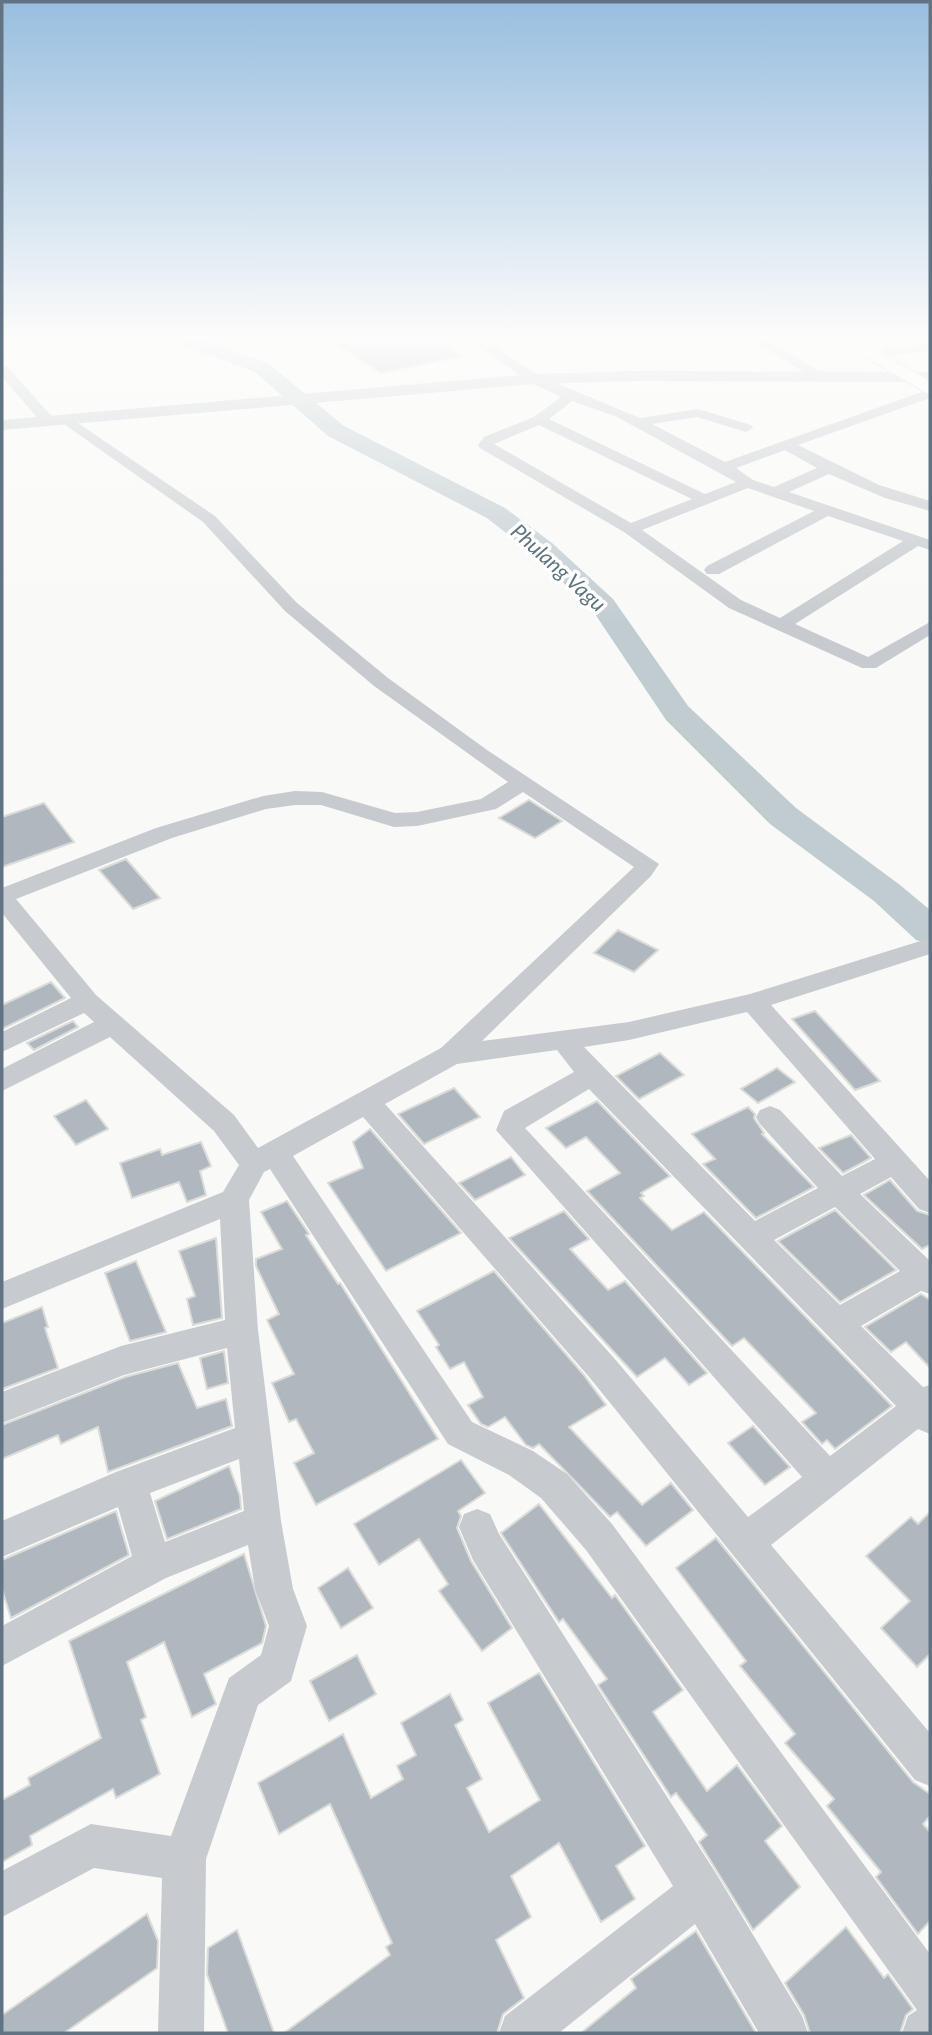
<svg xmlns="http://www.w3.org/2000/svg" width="932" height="2035" font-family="Lato,sans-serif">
  <rect width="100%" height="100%" fill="#f9f9f7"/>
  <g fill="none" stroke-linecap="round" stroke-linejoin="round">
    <!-- river -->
    <path fill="#c1ccd1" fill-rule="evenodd" d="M177,340H205L269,364L344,426L505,508L552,543L613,599L688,706L796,808L900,885L930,910V944L916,940L874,901L770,824L666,720L593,611L534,555L487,518L328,436L255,372L180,344Z"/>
  </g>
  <!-- building -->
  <g fill="#afb8be" stroke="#dbdbd9" stroke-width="2">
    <path d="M330,340H435L463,356L381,373Z"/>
    <path d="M529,800L562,821L535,838L499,818Z"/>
    <path d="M44,803L74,842L2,867V817Z"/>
    <path d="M126,859L160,898L133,909L99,870Z"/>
    <path d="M618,930L658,950L634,972L594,953Z"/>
    <path d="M51,982L65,998L2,1029V1005Z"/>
    <path d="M815,1011L880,1081L855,1090L792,1019Z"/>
    <path d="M73,1021L78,1027L34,1050L27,1043Z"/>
    <path d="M660,1053L684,1075L639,1099L616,1076Z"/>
    <path d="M777,1068L795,1082L758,1103L741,1089Z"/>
    <path d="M454,1088L480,1117L424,1144L398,1114Z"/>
    <path d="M86,1100L108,1129L76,1145L54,1116Z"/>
    <path d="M597,1101L670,1176L641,1193L644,1196L640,1198L672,1230L704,1212L892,1406L835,1449L827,1440L822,1444L802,1422L816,1413L744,1338L732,1346L587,1191L620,1173L586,1137L566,1148L546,1128Z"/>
    <path d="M748,1107L755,1114L754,1118L764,1133L762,1134L814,1187L756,1218L703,1164L715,1159L692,1134Z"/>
    <path d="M370,1129L461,1233L386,1271L328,1183L363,1168L353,1142Z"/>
    <path d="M851,1135L871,1158L843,1173L819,1148Z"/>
    <path d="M201,1142L211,1166L200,1171L206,1195L187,1202L179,1182L132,1198L120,1163L160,1149L162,1155Z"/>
    <path d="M511,1157L525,1175L475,1200L459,1183Z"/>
    <path d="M890,1180L917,1211L930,1215V1245L922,1249L864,1195Z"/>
    <path d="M287,1201L309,1234L306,1235L338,1284L340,1283L438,1439L316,1505L294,1463L314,1453L296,1419L289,1422L272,1383L294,1374L267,1320L279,1314L256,1266V1259L282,1249L261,1212Z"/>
    <path d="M835,1210L896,1270L840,1302L778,1241Z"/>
    <path d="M564,1211L589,1239L570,1249L608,1290L625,1281L707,1373L689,1385L665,1358L637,1377L509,1238Z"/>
    <path d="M216,1238L222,1318L193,1325L187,1299L195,1296L179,1251Z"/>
    <path d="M136,1261L166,1332L130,1341L105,1273Z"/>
    <path d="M494,1271L583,1374L606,1405L569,1427L642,1505L671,1483L693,1510L646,1546L617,1512L610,1517L539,1444L533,1448L526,1445L505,1417L488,1427L481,1424L468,1405L483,1397L464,1362L450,1369L436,1347L439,1345L417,1311Z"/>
    <path d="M921,1294L930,1300V1368L906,1342L891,1352L865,1327Z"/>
    <path d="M42,1307L48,1327L45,1328L58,1368L2,1389V1323Z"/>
    <path d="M224,1351L228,1383L207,1389L200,1358Z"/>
    <path d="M178,1363L197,1408L226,1399L232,1426L108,1472L98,1427L61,1444L58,1435L2,1459V1425L125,1377Z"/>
    <path d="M753,1426L790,1467L765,1485L728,1443Z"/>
    <path d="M461,1460L485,1493L458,1511L461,1516L457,1528L471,1561L512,1628L482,1651L439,1591L448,1584L419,1539L379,1565L354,1524Z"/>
    <path d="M229,1466L240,1496L241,1509L167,1539L155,1501Z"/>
    <path d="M539,1504L612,1598L615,1595L683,1690L653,1712L707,1791L737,1765L782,1826L765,1841L800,1887L753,1930L699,1842L707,1835L676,1793L671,1797L598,1685L607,1679L563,1619L559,1622L501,1533Z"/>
    <path d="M116,1511L129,1555L11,1618L2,1589V1560Z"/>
    <path d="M930,1512V1654L917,1667L881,1628L910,1601L866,1556L911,1517L918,1524Z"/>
    <path d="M716,1538L913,1782L930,1794V1816L923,1824L930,1832V1921L918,1934L876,1877L881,1872L827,1806L834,1799L785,1743L795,1734L740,1666L746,1661L676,1568Z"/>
    <path d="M244,1554L266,1626L262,1643L204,1674L216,1704L192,1717L164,1642L127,1662L146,1717L141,1720L160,1774L116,1798L113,1789L30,1836L32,1845L2,1862V1800L30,1785L28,1778L101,1738L69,1641Z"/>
    <path d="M348,1568L373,1608L341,1628L318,1588Z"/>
    <path d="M357,1655L376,1694L329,1721L310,1681Z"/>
    <path d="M539,1673L645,1846L616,1866L635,1899L601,1922L559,1843L511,1876L531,1917L496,1940L524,1998L503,2014L497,2033H284L390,1955L386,1947L392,1943L330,1804L279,1834L258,1783L343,1734L371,1798L403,1779L397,1766L416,1755L401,1723L450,1694L463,1720L455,1725L482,1779L467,1788L489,1832L540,1800L488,1703Z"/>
    <path d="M147,1914L158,1941L157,1968L64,2033H2V2015Z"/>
    <path d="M846,1927L884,1978L888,1974L913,2009L906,2015L900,2033H810L804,2015L785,1983Z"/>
    <path d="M237,1930L274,2033H228L207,1974L208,1948Z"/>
    <path d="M696,1931L756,2033H581L636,1988L631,1979Z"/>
  </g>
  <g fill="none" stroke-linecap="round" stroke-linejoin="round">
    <!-- trunk casing -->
    <g stroke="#bbbfc2" stroke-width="2">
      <path id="trunk" d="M836,340H858L930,381V395Z"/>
    </g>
    <!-- minor -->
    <g fill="#c7cbcf" fill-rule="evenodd">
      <path d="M471,340H485L539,376L640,418L698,409L751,425L753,428L746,432L697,417L652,424L725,462L930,389V398L798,445L879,485L930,501V511L885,498L829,474L789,492L930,540V550L918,546L795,624L868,657L930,622V635L876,668H862L729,608L624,532L480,448L478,445L484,437L534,417L561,397L529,382ZM572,401L617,417L736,482L705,494L549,419ZM539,425L692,499L631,523L494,444ZM785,450L817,468L774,487L753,480L736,468ZM748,488L814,511L707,566L704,570L707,574H719L828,516L903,541L780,618L741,600L642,530Z"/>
      <path d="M753,340H768L825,375L813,378Z"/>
      <path d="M930,343V351L886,356L880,352L886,348Z"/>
      <path d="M2,365L7,366L53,418V424H43L2,377Z"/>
      <path d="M66,415L215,516L297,603L388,678L487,750L659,864L651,876L482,1041L629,1022L750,994L930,938V954L771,1005L930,1181V1213L919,1209L891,1177L860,1194L930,1261V1294L921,1291L861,1326L923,1387L930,1385V1434L918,1429L771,1545L930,1733V1786L915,1780L590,1378L363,1117L293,1156L472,1422L533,1451L567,1474L612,1524L930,1954V2033H902L908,2016L917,2010L586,1550L541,1498L509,1475L448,1444L270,1169L264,1172L249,1200L258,1330L281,1521L293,1589L307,1626L291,1681L258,1705L206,1859L204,2033H158L162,1878L94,1868L2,1917V1871L91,1824L171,1836L229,1678L261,1655L269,1626L255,1589L248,1545L166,1578L2,1666V1626L132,1556L118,1507L2,1557V1521L116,1472L235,1428L227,1348L124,1375L2,1423V1392L121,1346L225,1320L220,1219L2,1309V1282L223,1192L239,1165L214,1131L110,1037L2,1091V1069L94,1022L84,1013L2,1052V1032L71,998L2,913V888L156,828L263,796L295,791L322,792L395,813L417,812L481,799L508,782L374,686L285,611L203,522L61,422L59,419ZM523,792L634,867L441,1048L258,1148L234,1115L96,995L16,899L172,838L266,809L295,805H321L394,827L417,826L496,809ZM747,1012L875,1159L842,1176L780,1110L770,1106L760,1110L756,1117L760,1124L818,1188L755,1221L584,1047L629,1040ZM557,1050L574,1072L504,1111L496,1130L802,1477L748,1517L614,1358L385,1104L457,1064ZM589,1089L896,1406L830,1456L525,1128ZM835,1207L900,1271L840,1305L774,1240ZM239,1459L244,1511L165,1542L150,1493Z"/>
      <path d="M477,1509L490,1514L499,1534L717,1875L802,2016L808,2033H759L695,1924L559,2033H499L505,2016L673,1886L473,1560L459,1527L464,1514Z"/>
    </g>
    <!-- tertiary -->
    <path fill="#c7cbcf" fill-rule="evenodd" d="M633,371L930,372V382L633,381L534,384L2,430V420L534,374Z"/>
    <!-- trunk -->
    <use href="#trunk" fill="#fff" fill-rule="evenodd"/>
  </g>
  <!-- sky -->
  <linearGradient id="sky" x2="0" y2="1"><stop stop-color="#98bedf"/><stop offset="0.54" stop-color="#fcfcfb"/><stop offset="1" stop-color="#fcfcfb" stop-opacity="0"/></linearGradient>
  <rect width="932" height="625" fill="url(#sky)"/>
  <g text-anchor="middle" stroke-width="7" stroke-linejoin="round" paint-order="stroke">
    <!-- far-water labels -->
    <g font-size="21" font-style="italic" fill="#5d747d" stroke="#fff">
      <text transform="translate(558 568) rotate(42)" y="7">Phulang Vagu</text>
    </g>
  </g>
  <!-- border -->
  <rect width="932" height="2035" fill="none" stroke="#627484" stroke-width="7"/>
</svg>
